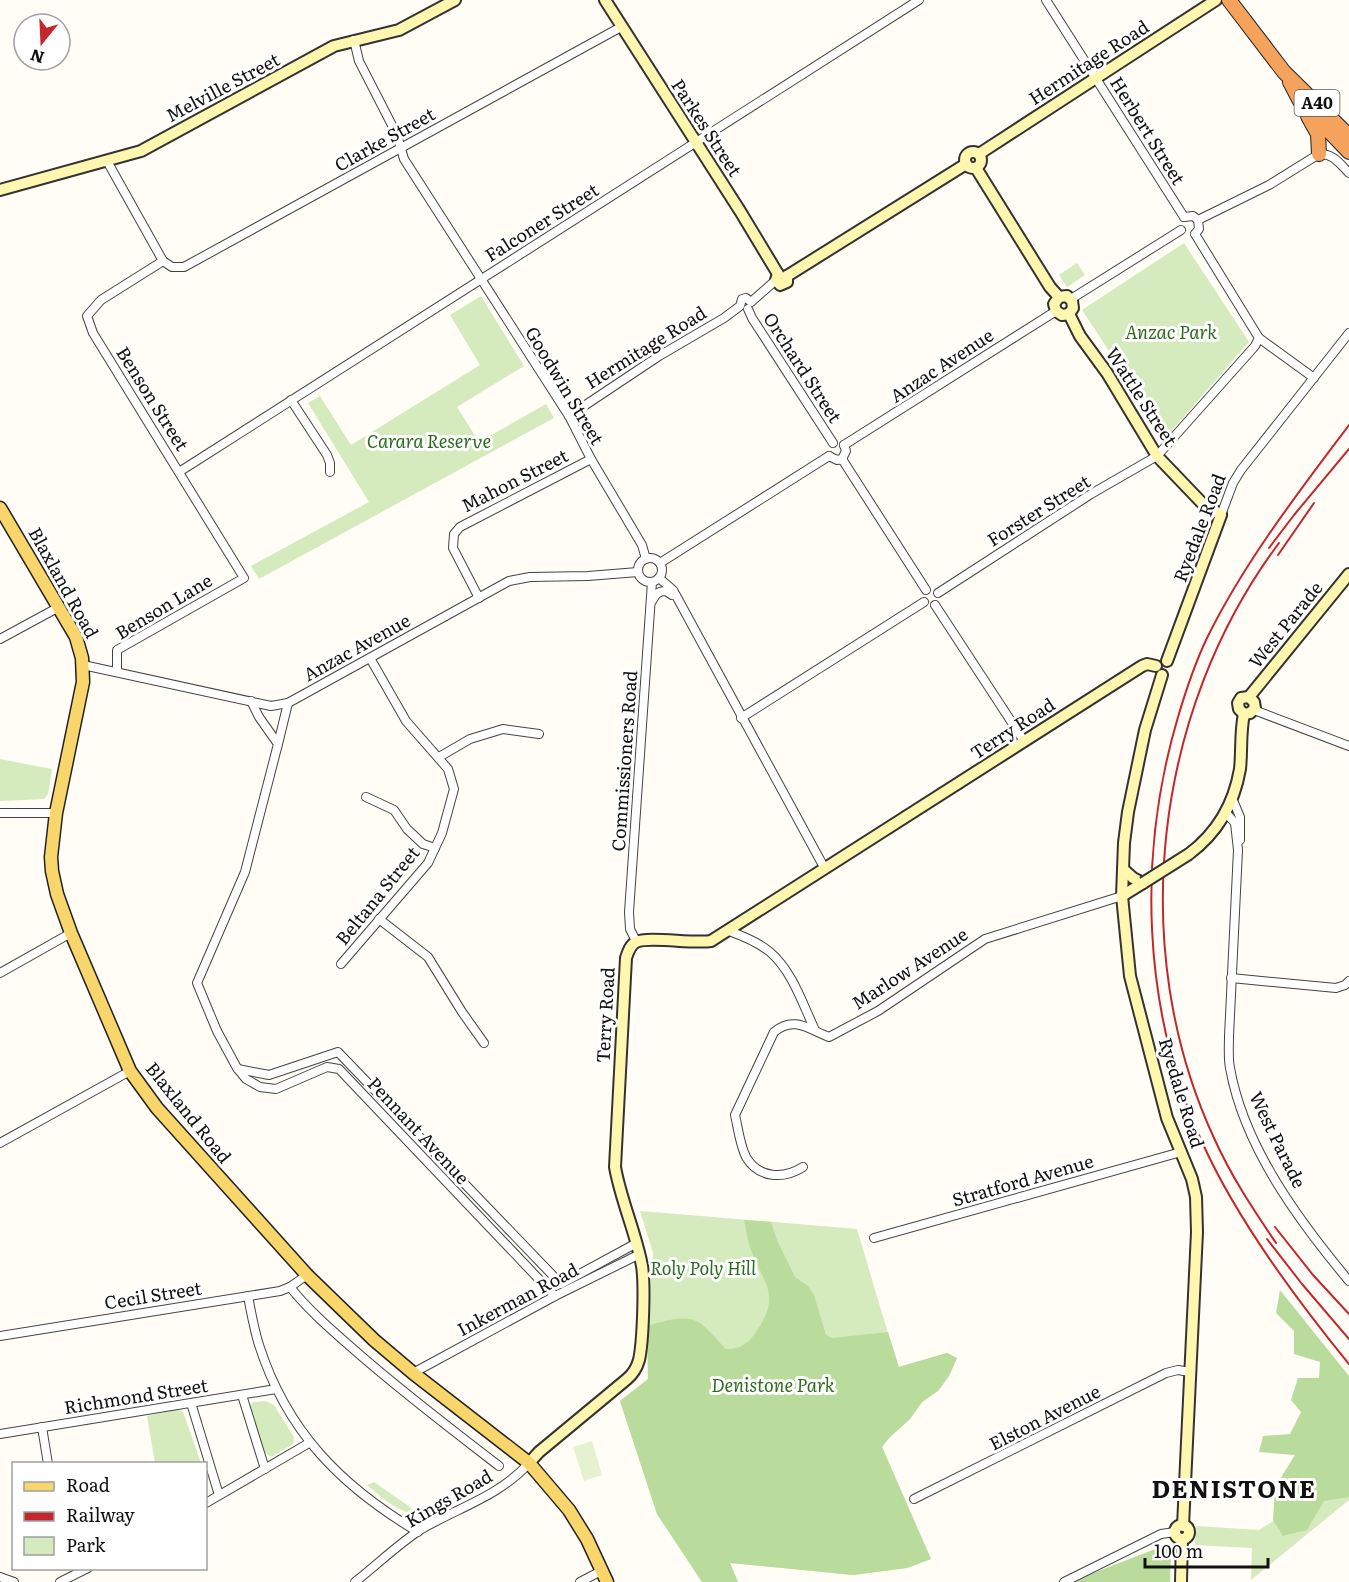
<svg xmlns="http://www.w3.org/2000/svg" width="1349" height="1582" font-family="Literata,serif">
  <rect width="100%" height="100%" fill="#fffdf5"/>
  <!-- green -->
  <g fill="#d5ebbd">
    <path d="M1184,243L1249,342L1166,437L1082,310Z"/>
    <path d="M1077,263L1085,275L1067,287L1059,275Z"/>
    <path d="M481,296L524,366L457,407L479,442L546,404L554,418L259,579L251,566L369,502L308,403L320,396L351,445L480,365L450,315Z"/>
    <path d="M0,759L52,769L48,794L44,799L0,801Z"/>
    <path d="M640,1211L857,1229L898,1367L947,1353L957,1358L949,1376L938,1391L922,1402L910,1419L889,1438L882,1447L931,1559L907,1568L853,1575L730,1563L738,1582H702L657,1514L620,1401L648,1379L647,1326L653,1253Z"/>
    <path d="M266,1401L274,1405L294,1437L293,1444L271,1457L264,1452L248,1409L253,1402Z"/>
    <path d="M178,1409L183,1412L201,1463H155L147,1416Z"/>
    <path d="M1349,1432V1500L1251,1580L1252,1548L1195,1545L1196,1526L1259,1530L1273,1521L1277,1512Z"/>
    <path d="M374,1482L420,1514C401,1515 381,1497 367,1485Z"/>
  </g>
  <!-- forest -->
  <g fill="#b9dc9c">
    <path d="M744,1220L771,1222L777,1240L795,1277L808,1286L814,1295L826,1335L832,1338L888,1332L899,1367L947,1353L957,1358L949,1376L938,1391L922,1402L910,1419L889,1438L882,1447L931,1559L907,1568L853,1575L730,1563L738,1582H702L657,1514L620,1401L648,1379L647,1326C662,1322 684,1314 698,1322C706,1326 719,1342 726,1349C739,1350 749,1343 756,1332C783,1293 762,1283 750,1247C747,1238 746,1229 744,1220Z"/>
    <path d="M1280,1290L1349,1376V1497L1324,1501L1307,1530L1283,1536L1273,1520L1275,1487L1295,1455L1259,1452L1263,1436L1290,1434L1301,1412L1291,1400L1298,1378H1319L1320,1362L1294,1354V1331L1276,1313Z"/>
    <path d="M1163,1546L1171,1553L1170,1582H1070Z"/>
  </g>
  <!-- pitch -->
  <path fill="#e6f2cf" d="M592,1441L602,1475L584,1481L573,1447Z"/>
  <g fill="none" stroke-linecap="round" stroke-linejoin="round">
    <!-- street casing -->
    <g stroke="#444" stroke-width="10">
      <g id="street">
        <path d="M1046,0L1184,217"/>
        <path d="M354,40L359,61L397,135L404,159L569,416L591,459L642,545L646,559"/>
        <path d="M107,161L163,261L172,267H184L621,27"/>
        <path d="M1184,217L1193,216L1198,220L1199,229L1195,234"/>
        <path d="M1198,220L1269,185L1319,154C1333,153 1340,164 1349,173"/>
        <path d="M1195,234L1259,338L1314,378"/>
        <path d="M1071,299L1181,230"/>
        <path d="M751,302L776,280"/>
        <path d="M748,309L752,318L833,443"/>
        <path d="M291,400L327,455L330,463V472"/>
        <path d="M569,416L659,356L724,318L740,306L742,299L746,298L751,302"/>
        <path d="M844,445L1056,311"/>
        <path d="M829,456L837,460L842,459L846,451L844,445"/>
        <path d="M842,459L926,590"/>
        <path d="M179,472L919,0"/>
        <path d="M1221,515L1233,483L1241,470L1349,333"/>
        <circle cx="650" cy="570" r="12"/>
        <path d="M660,563L829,456"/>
        <path d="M659,578L673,590L825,869"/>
        <path d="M938,593L1091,494L1157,456L1255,346L1259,338"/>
        <path d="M479,598L453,548L454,534L460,527L591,459"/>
        <path d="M652,601C656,594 658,591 666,591L672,595"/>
        <path d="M935,605L1024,741"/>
        <path d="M0,639L59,607"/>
        <path d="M83,665L271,706L288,703L509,581L530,577L588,576L638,572"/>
        <path d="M117,672V650L244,578L93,333L87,316L101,300L163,261"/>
        <path d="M251,701L259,717L278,744L245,872L197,983L217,1031L237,1068L246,1079L260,1087L276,1089L327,1067L339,1069L555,1296"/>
        <path d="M1254,710L1349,746"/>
        <path d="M741,718L924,602"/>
        <path d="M278,744L288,703"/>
        <path d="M439,757L470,739L503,729L539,734"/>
        <path d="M366,797L394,810L407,829L423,844L435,848"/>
        <path d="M1232,798L1240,817V840"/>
        <path d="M0,813H56"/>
        <path d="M1226,813L1235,823L1238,850L1229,1036C1229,1046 1228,1058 1230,1068C1244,1147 1299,1221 1349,1281"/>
        <path d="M379,919L428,957L462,1012L484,1043"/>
        <path d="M729,931C743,936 758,942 770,952C792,971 802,1002 814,1028"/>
        <path d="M636,941L630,929L629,912L652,582"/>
        <path d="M341,964L428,863L442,833L454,789L448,769L406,721L370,658"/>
        <path d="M0,973L71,933"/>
        <path d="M1231,978L1336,988L1345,985L1349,981"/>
        <path d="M238,1069L269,1075L338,1052L561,1284L635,1244"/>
        <path d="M0,1143L130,1071"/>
        <path d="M803,1167C784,1179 759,1179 746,1157C740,1145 738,1128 735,1115L774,1032C794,1015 810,1030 829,1037L878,1011L985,939L1122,896"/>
        <path d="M874,1238L1181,1152"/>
        <path d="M290,1287C310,1312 335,1333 359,1354C405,1394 451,1429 499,1466"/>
        <path d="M248,1296C251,1312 254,1329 259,1345C287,1432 341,1486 418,1532"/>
        <path d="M0,1336L280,1291L290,1287L307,1275"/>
        <path d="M413,1373L555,1296L638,1255"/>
        <path d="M242,1395L265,1469"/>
        <path d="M191,1403L219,1495"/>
        <path d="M42,1427L48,1464"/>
        <path d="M0,1434L276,1389"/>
        <path d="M914,1499L1166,1373L1178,1370L1190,1372"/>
        <path d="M206,1503L309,1443"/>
        <path d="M0,1577L14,1582"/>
        <path d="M60,1582L88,1568"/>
        <path d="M355,1582C377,1565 397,1545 420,1530C457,1508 500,1496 529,1463"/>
        <path d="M580,1582L603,1570"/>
        <path d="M1064,1582L1161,1534L1175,1532"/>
      </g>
    </g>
    <!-- secondary casing -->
    <g stroke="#333" stroke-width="14">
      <g id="secondary">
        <path d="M605,0L740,211L778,274"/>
        <circle cx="973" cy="160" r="8"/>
        <path d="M979,154L1216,0"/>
        <path d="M976,168L1050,287L1059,297"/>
        <path d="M0,190L141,151L334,46L399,30L455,0"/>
        <path d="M778,274L776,280L780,285L787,282V276"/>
        <path d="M787,276L966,164"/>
        <path d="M1059,297L1054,304L1056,311L1062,315L1069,314"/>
        <path d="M1059,297L1067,296L1072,301L1073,308L1069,314"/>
        <path d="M1069,314L1080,336L1107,373L1157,456L1202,503L1221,515L1167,661"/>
        <path d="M1162,675L1145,730L1128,812L1124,843L1122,896L1130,976L1167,1118L1192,1179L1196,1197L1197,1232L1183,1526"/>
        <path d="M1249,697L1349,574"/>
        <path d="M1244,714L1250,713L1255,708L1254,702L1249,697"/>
        <path d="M1244,714L1239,709L1238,703L1241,698L1249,697"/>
        <path d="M1189,854C1217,833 1234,804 1240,769C1242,751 1240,732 1244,714"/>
        <path d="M1123,869L1133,878L1143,883"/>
        <path d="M1122,896L1143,883"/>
        <path d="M529,1463L539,1452L627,1379C633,1374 637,1367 639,1360C643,1342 645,1285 642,1266C636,1233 621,1201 615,1167L626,958C628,952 630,945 636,942C648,936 693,944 711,941L1142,666L1147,664L1156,666"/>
        <circle cx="1182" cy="1532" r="7"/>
        <path d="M1181,1582L1182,1539"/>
      </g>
    </g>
    <!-- primary casing -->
    <g stroke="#222" stroke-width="15">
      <path id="primary" d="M0,508L76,637L82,658L83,682L56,813L51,857L52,871L57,894L71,933L130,1071L157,1108L307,1275L374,1340L413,1373L529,1463L569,1510L587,1539L607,1582"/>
    </g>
    <!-- highway casing -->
    <g stroke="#222" stroke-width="16">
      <g id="highway">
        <path d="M1229,0L1284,72L1349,136"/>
        <path d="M1290,82L1300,101L1349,152"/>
        <path d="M1308,116L1318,134L1319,154"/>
      </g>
    </g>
    <!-- street -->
    <use href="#street" stroke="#fff" stroke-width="8"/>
    <!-- secondary -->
    <use href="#secondary" stroke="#fff6b0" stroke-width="10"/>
    <!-- primary -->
    <use href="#primary" stroke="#f9d66b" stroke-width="12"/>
    <!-- highway -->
    <use href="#highway" stroke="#f5a25d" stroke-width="14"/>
    <!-- rail -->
    <g stroke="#c4262e" stroke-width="2">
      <path d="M1349,425C1298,493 1245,561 1207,638C1195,663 1186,690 1178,717C1137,855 1142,1009 1202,1142C1237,1220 1295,1298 1349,1364"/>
      <path d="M1269,548L1294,515L1349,449"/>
      <path d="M1278,555L1314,503"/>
      <path d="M1275,1227L1313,1275L1349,1314"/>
      <path d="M1267,1239L1302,1284L1349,1339"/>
      <path d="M1276,1243C1253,1209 1231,1176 1214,1138C1126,948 1154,710 1279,543"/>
    </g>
    <!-- secondary-bridge casing -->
    <g stroke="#333" stroke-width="14" stroke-linecap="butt">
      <path id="secondary-bridge" d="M1143,883L1189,854"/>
    </g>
    <!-- secondary-bridge -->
    <use href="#secondary-bridge" stroke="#fff6b0" stroke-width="10"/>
  </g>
  <g text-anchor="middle" stroke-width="6" stroke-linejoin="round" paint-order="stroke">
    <!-- shield labels -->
    <rect fill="#fff" stroke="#585858" stroke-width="1.5" x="1294.5" y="90" width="45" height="26" rx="4.5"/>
    <g font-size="16" font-weight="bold" fill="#111">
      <text x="1317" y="109">A40</text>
    </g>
    <!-- street labels -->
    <g font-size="18" fill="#111" stroke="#fff">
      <text transform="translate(1089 63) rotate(-33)" y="6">Hermitage Road</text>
      <text transform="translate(223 88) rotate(-28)" y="6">Melville Street</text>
      <text transform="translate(706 128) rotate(57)" y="6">Parkes Street</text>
      <text transform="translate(1147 131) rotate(58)" y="6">Herbert Street</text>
      <text transform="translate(385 140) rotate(-29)" y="6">Clarke Street</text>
      <text transform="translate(542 223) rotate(-32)" y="6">Falconer Street</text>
      <text transform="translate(646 348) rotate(-32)" y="6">Hermitage Road</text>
      <text transform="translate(942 366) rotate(-33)" y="6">Anzac Avenue</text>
      <text transform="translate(802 368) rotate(57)" y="6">Orchard Street</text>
      <text transform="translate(564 386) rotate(59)" y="6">Goodwin Street</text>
      <text transform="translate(1141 397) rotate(57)" y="6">Wattle Street</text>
      <text transform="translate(152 399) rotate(58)" y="6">Benson Street</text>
      <text transform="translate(515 481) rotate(-27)" y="6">Mahon Street</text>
      <text transform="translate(1039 511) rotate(-32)" y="6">Forster Street</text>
      <text transform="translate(1200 528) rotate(-69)" y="6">Ryedale Road</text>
      <text transform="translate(63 583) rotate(61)" y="6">Blaxland Road</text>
      <text transform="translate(164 607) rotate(-31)" y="6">Benson Lane</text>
      <text transform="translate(1286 625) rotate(-51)" y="6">West Parade</text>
      <text transform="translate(357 648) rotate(-29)" y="6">Anzac Avenue</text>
      <text transform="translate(1013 729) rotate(-33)" y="6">Terry Road</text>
      <text transform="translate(625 761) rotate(-86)" y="6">Commissioners Road</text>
      <text transform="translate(378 896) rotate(-51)" y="6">Beltana Street</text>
      <text transform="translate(910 969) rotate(-33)" y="6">Marlow Avenue</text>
      <text transform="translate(606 1015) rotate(-87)" y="6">Terry Road</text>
      <text transform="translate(1181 1093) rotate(73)" y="6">Ryedale Road</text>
      <text transform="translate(188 1113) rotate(51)" y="6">Blaxland Road</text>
      <text transform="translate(418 1131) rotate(47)" y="6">Pennant Avenue</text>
      <text transform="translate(1277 1140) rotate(64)" y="6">West Parade</text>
      <text transform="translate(1023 1181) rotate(-16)" y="6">Stratford Avenue</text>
      <text transform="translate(153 1296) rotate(-9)" y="6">Cecil Street</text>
      <text transform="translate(518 1300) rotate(-28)" y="6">Inkerman Road</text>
      <text transform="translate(136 1397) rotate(-9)" y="6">Richmond Street</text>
      <text transform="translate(1045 1418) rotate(-27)" y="6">Elston Avenue</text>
      <text transform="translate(449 1499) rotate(-30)" y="6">Kings Road</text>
    </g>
    <!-- park labels -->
    <g font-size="18" font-style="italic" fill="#2f6b1f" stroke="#fff">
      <text x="1171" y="339">Anzac Park</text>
      <text x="429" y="448">Carara Reserve</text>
      <text x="703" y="1275">Roly Poly Hill</text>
      <text x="773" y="1392">Denistone Park</text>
    </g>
    <!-- district labels -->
    <g font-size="24" font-weight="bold" letter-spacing="1.5" fill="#111" stroke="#fff">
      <text x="1234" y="1498">DENISTONE</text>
    </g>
  </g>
  <!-- legend -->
  <rect x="12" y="1462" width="195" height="108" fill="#ffffff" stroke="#a0a0a0" stroke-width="1.5"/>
  <rect x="24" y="1482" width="30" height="9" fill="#f9d66b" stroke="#a0a0a0" stroke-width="1.5"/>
  <text x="66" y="1492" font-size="18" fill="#111111">Road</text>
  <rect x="24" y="1512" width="30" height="9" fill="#c4262e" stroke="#a0a0a0" stroke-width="1.5"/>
  <text x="66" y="1522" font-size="18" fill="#111111">Railway</text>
  <rect x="24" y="1537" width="30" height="18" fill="#d5ebbd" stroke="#a0a0a0" stroke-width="1.5"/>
  <text x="66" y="1552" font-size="18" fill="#111111">Park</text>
  <!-- north arrow -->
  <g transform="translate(42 42) rotate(198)"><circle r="28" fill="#ffffff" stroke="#a0a0a0" stroke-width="1.5"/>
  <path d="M0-4.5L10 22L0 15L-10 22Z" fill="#c4262e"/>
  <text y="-9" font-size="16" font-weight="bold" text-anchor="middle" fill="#111111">N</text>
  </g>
  <!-- scale -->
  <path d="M1145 1558v9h123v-9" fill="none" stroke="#111111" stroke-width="3"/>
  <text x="1154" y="1558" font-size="18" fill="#111111" stroke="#ffffff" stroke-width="4.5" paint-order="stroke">100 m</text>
</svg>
